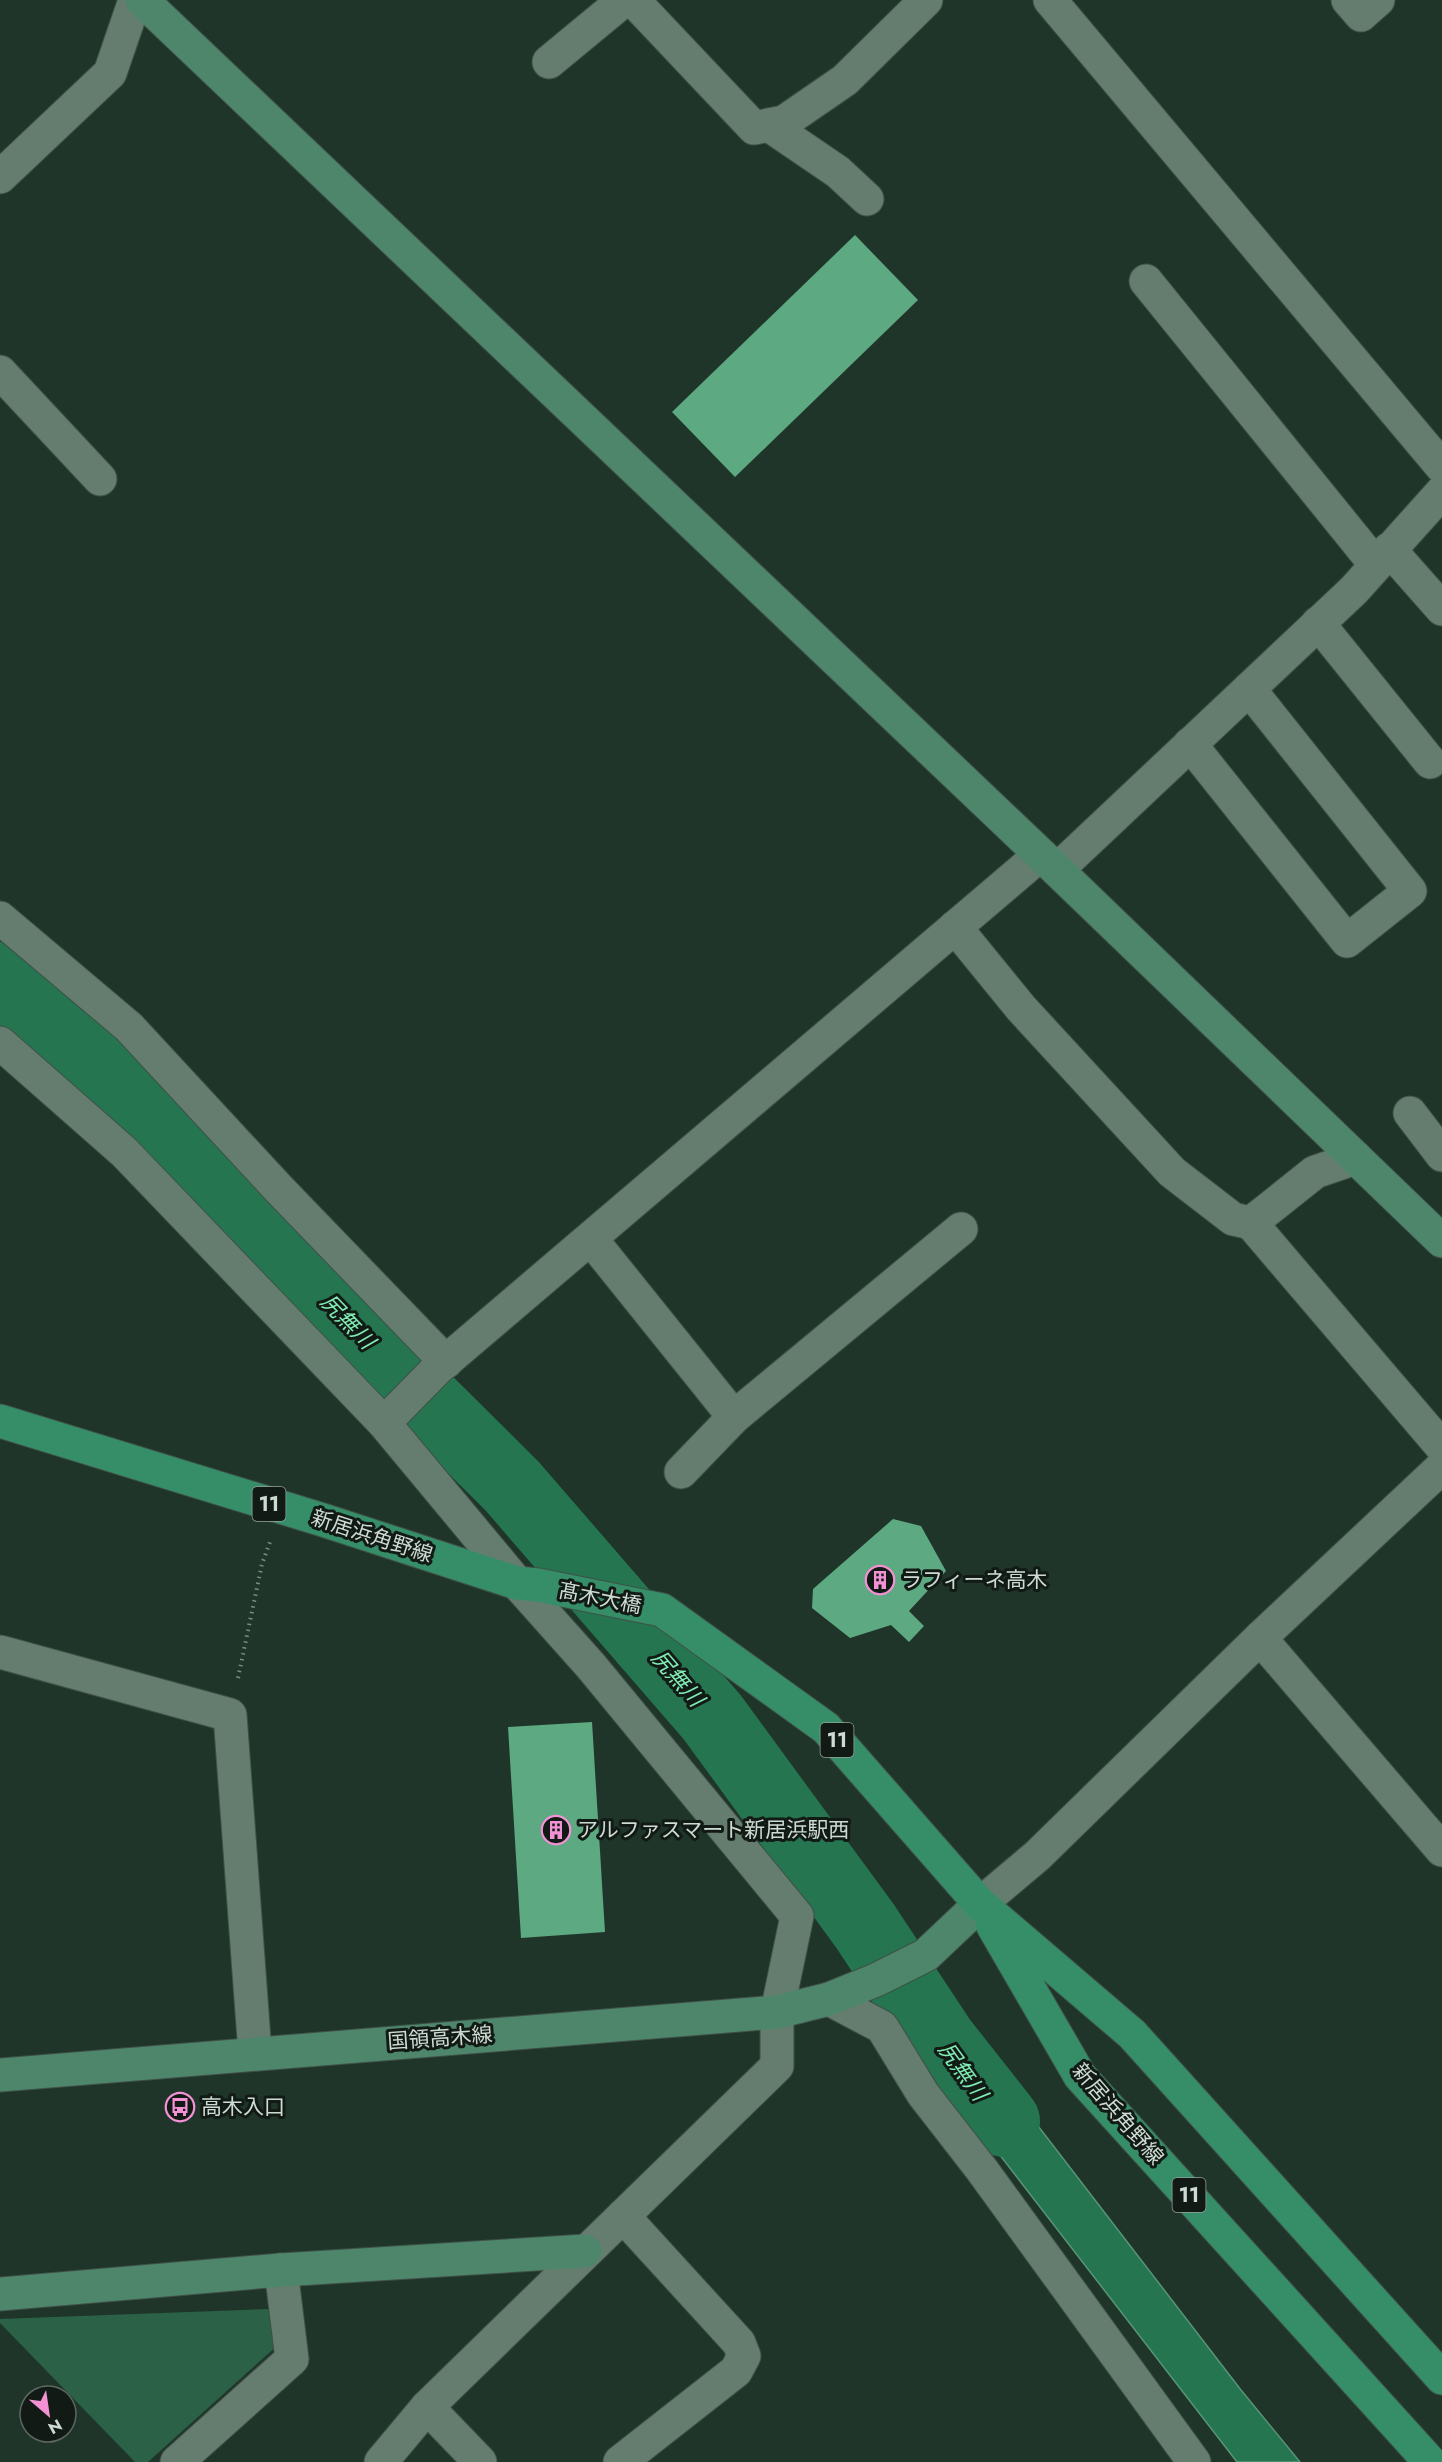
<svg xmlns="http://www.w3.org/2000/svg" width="1442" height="2462" font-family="Jost,'Noto Sans JP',sans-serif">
  <rect width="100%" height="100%" fill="#203529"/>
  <!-- green -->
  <path fill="#2b6146" d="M268,2309L278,2345L148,2462H135L0,2323V2319Z"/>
  <!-- water -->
  <path fill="#257550" stroke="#589477" stroke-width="1.5" d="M924,2043L971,2046L1005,2083L1241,2390L1300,2462H1237L989,2141Z"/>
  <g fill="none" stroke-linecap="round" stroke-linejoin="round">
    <!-- river -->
    <path stroke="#257550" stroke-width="72" d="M0,978L166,1130L379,1354L512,1486L712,1717L865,1926L941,2041L1004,2121"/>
  </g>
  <!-- building -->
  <g fill="#5da981">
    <path d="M855,235L918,300L735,477L672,412Z"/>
    <path d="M893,1519L921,1526L946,1571L909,1611L924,1626L909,1642L891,1625L850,1638L812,1608L813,1589Z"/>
    <path d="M592,1722L605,1932L521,1938L508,1727Z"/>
  </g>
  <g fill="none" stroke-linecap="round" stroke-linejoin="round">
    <!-- street casing -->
    <g stroke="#3f5148" stroke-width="35">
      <g id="street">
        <path d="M633,0L754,128L784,122L845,80L926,0"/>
        <path d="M1050,0L1442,467"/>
        <path d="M1348,0L1361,15L1378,0"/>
        <path d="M549,62L624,0"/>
        <path d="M769,125L838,172L867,199"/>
        <path d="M0,177L110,73L135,0"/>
        <path d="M1146,281L1376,565"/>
        <path d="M0,372L100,479"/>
        <path d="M1389,549L1442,609"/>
        <path d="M1318,623L1430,762"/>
        <path d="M1190,744L1347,941L1410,891L1249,689"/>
        <path d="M1057,870L1354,590L1442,492"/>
        <path d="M0,918L129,1027L278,1188L446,1362"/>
        <path d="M955,927L1021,1008L1172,1172L1233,1219L1251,1223"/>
        <path d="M0,1043L124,1152L384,1423L517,1583L591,1666L797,1916L777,2012V2066L427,2407L381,2462"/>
        <path d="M1410,1113L1442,1155"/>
        <path d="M1356,1158L1315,1172L1251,1223L1442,1447"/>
        <path d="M591,1239L734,1417"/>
        <path d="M384,1423L438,1368L1040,855"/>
        <path d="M681,1472L734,1417L961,1229"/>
        <path d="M1260,1638L1442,1850"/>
        <path d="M0,1652L230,1715L255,2053"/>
        <path d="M980,1904L1037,1856L1260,1638L1442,1467"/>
        <path d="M829,1999L882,2027L923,2094L982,2170L1194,2462"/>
        <path d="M427,2407L480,2462"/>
        <path d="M177,2462L292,2359L281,2270"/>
        <path d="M620,2462L736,2371L744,2356L739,2343L623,2216"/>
      </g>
    </g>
    <!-- secondary casing -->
    <g stroke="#3f5148" stroke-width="35">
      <g id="secondary">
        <path d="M142,0L1057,870L1442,1241"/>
        <path d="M0,2075L777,2012L829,1999L876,1980L926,1955L980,1904"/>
        <path d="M0,2294L281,2270L585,2251"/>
      </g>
    </g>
    <!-- primary casing -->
    <g stroke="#3f5148" stroke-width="35">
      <g id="primary">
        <path d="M0,1421L323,1520L517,1583L538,1585L662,1610L826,1728L980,1904L1132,2034L1442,2378"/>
        <path d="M993,1926L1080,2076L1430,2462"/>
      </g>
    </g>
    <!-- path -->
    <path stroke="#7a8b81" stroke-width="4" stroke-dasharray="1.5 4.5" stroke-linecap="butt" d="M238,1678L262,1564L270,1542"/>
    <!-- street -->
    <use href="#street" stroke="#657d6f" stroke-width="33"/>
    <!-- secondary -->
    <use href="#secondary" stroke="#4e866c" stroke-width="33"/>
    <!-- primary -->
    <use href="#primary" stroke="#368e69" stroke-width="33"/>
  </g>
  <!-- icons -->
  <defs>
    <g id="building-ring" transform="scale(1.5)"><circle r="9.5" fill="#111a15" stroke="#f391d5" stroke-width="1.5"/><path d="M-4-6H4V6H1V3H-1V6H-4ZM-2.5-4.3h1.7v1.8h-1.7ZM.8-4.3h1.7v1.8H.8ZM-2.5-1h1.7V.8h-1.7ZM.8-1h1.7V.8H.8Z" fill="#f391d5"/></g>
    <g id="bus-ring" transform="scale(1.5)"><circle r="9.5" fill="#111a15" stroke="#f391d5" stroke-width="1.5"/><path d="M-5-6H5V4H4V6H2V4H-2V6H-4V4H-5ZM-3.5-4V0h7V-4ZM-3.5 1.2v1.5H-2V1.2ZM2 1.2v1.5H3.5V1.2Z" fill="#f391d5"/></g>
  </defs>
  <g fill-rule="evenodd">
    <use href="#building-ring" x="880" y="1580"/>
    <use href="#building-ring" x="556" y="1830"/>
    <use href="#bus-ring" x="180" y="2107"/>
  </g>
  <g text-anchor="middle" stroke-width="6" stroke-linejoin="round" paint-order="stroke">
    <!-- shield labels -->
    <g fill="#111a15" stroke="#95a19a" stroke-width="1.5">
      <rect x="252.5" y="1487" width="33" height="34" rx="4.5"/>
      <rect x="820.5" y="1723" width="33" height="34" rx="4.5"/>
      <rect x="1172.5" y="2178" width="33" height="34" rx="4.5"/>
    </g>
    <g font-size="20" font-weight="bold" fill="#cedbd3">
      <text x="269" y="1511">11</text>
      <text x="837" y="1747">11</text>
      <text x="1189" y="2202">11</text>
    </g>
    <!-- street labels -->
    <g font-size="21" fill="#cedbd3" stroke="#111a15">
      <text transform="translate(372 1536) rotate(18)" y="7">新居浜角野線</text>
      <text transform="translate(600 1598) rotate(11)" y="7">髙木大橋</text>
      <text transform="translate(440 2038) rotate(-4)" y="7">国領高木線</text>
      <text transform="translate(1118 2114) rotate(49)" y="7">新居浜角野線</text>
    </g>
    <!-- poi labels -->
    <g font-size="21" fill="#cedbd3" stroke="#111a15" text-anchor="start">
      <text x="901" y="1587">ラフィーネ高木</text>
      <text x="577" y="1837">アルファスマート新居浜駅西</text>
      <text x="201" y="2114">高木入口</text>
    </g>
    <!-- water labels -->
    <g font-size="22" font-style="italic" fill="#81ecb4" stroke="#111a15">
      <text transform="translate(348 1321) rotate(46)" y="8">尻無川</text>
      <text transform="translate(678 1678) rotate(49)" y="8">尻無川</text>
      <text transform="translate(963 2071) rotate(54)" y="8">尻無川</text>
    </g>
  </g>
  <!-- north arrow -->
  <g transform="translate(48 2414) rotate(151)"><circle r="28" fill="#111a15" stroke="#5d6761" stroke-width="1.5"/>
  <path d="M0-4.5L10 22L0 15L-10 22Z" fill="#f391d5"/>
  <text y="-9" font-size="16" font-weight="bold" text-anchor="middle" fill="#cedbd3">N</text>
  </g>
</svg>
